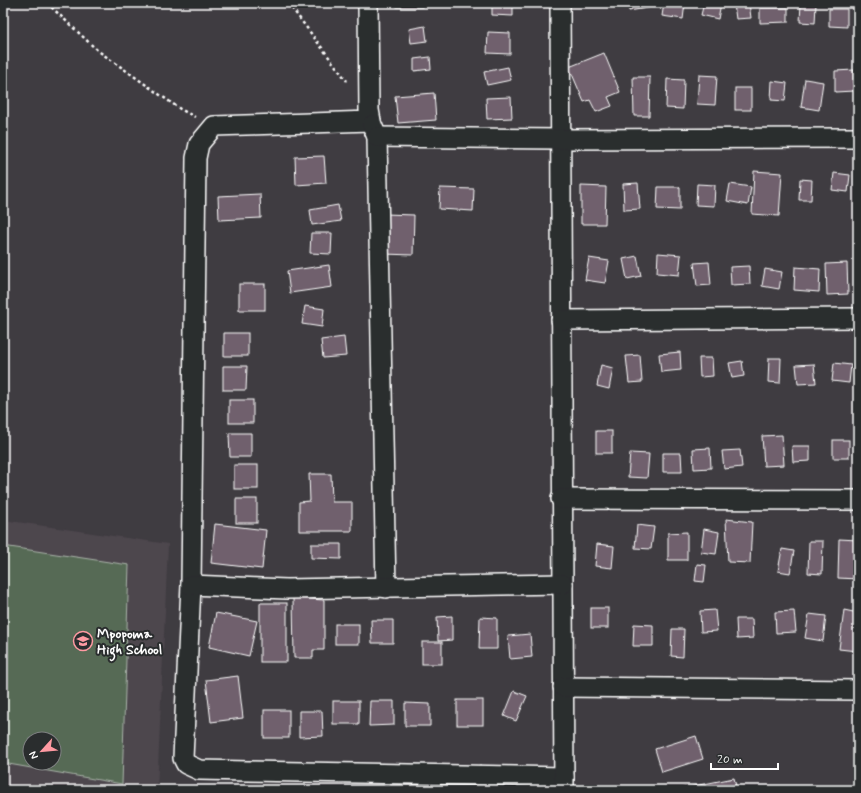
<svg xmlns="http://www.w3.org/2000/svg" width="861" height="793" font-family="Mynerve,sans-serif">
  <rect width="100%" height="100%" fill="#3f3c41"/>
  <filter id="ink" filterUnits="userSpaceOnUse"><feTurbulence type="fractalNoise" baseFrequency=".025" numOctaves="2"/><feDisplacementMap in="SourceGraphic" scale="8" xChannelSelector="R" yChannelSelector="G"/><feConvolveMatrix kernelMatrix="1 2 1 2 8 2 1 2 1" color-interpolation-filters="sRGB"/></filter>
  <g filter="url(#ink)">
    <!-- built -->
    <path fill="#4e474e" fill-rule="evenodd" d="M3,520L168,544L157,790H3ZM30,739H54V763H30Z"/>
    <!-- green -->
    <path fill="#566a55" stroke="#aab4aa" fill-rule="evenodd" d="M3,546L129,565L122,784L3,763ZM30,739H54V763H30Z"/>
    <!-- building -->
    <g fill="#70606d" stroke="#fff">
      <rect x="397" y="3" width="25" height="4"/>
      <path d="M492,3H513V16L492,15Z"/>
      <path d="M628,3H653V7L629,11Z"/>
      <path d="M664,3H685L683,19L662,16Z"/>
      <path d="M704,3H721L718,19L701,15Z"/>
      <path d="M749,3L751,18L736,19L734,4Z"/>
      <path d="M801,3L816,4L815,23L800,22Z"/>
      <path d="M760,8H788V22L760,23Z"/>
      <path d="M829,9H847V27L829,26Z"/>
      <path d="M425,26L427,41L411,43L409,29Z"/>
      <path d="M488,32L510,33V54L487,53Z"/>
      <path d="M604,53L620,92L608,97L612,106L596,112L590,100L584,102L569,67Z"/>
      <path d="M430,57L431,69L414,71V59Z"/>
      <path d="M508,67L511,80L487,85L484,72Z"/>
      <path d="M854,70V91L835,92V71Z"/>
      <path d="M699,75L717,76L715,105L697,104Z"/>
      <path d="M633,77H650L649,116H634Z"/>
      <path d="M667,79L684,80L683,109L666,108Z"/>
      <path d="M805,79L823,82L819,110L801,107Z"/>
      <path d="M772,81L787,83L785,101L771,100Z"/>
      <rect x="735" y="88" width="16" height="22"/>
      <path d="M434,93L436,120L398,123L395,96Z"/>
      <path d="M511,97L512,118L487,119L486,98Z"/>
      <path d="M324,156L326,183L296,185L295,157Z"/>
      <path d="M754,171L782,173L779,216L752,214Z"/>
      <path d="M834,173L850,175L848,192L832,190Z"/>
      <path d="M800,179L812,180L811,200H799Z"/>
      <path d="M638,183L640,209L624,210L623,184Z"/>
      <path d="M697,184L715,185L714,206L696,205Z"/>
      <path d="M730,184L751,187L748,205L727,201Z"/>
      <path d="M581,186L606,187L605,224H581Z"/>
      <path d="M658,187H680V210L657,209Z"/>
      <path d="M440,188L474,189L473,211L439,209Z"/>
      <path d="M260,194L261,218L219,220L218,196Z"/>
      <path d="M338,205L341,221L312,225L310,210Z"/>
      <path d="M385,214L414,215L413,255L384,254Z"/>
      <path d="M311,233H332L331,254L310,253Z"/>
      <path d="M658,253L681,255L679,275L657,273Z"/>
      <path d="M637,256L641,276L627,279L623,259Z"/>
      <path d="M589,258L609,261L605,283L585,280Z"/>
      <path d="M709,262L711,285L697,286L694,263Z"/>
      <path d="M847,263L848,294L827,295L826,264Z"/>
      <path d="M329,265L332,287L290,293L287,271Z"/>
      <path d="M749,266L750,284L731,285L730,267Z"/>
      <path d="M795,267L820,269L819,292L794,290Z"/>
      <path d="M765,269L782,272L779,289L762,286Z"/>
      <rect x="239" y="284" width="26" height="26"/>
      <path d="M305,306L324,309L322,327L302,324Z"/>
      <rect x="224" y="333" width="24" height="23"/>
      <path d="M344,337L346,356L323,358L321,340Z"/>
      <path d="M680,352L681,370L661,372L659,354Z"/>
      <path d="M640,355L642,382L629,383L626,356Z"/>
      <path d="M699,358H712L713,376L700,377Z"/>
      <path d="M769,358H781L780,383L768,382Z"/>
      <path d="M742,361L744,376L732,378L729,363Z"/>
      <path d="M834,363L851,365L849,383L832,381Z"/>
      <path d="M814,364L816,383L798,384L796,365Z"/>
      <path d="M601,365L613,368L609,389L597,386Z"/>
      <path d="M223,366H247L246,390H223Z"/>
      <rect x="229" y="400" width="24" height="23"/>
      <rect x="596" y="431" width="16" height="22"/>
      <path d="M229,433H251V457H230Z"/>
      <path d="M782,435L784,465L764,466L762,436Z"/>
      <rect x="833" y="440" width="16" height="18"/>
      <path d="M792,446H810V461L793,462Z"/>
      <path d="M710,448L711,468L694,469L693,449Z"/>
      <path d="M740,450L742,467L724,469L722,451Z"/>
      <path d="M630,453L649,454L647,478L628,477Z"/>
      <path d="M663,453H681L682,472H663Z"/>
      <rect x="234" y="465" width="24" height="24"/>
      <path d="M309,474H331L332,502H352V531H299V502L310,501Z"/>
      <rect x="236" y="499" width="21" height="24"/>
      <path d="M726,519L752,522L750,563L728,562Z"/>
      <path d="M215,524L266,530L262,569L211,563Z"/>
      <path d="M637,525L654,527L651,549L635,548Z"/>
      <path d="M704,529L719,532L716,554L701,552Z"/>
      <path d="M687,532V560H668V533Z"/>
      <path d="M839,539L858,540V579L838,578Z"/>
      <path d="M809,541H823L822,574L808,573Z"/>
      <path d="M311,544H341V559L311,558Z"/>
      <path d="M597,544L614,546L612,568L595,566Z"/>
      <path d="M782,549L794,551L790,573L778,571Z"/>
      <path d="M697,564L706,565L704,582L695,581Z"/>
      <path d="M293,598L324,600V650H313V658H294Z"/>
      <rect x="260" y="603" width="27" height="59"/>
      <rect x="591" y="608" width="17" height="20"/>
      <path d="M715,610L717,631L701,632L700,611Z"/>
      <path d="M844,610L858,613L857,651L839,649Z"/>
      <path d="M794,611L796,632L776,633L775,612Z"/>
      <path d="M216,613L257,621L249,656L209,647Z"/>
      <path d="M809,614L826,616L823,641L805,638Z"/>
      <path d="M452,616V640L438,641L437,617Z"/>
      <path d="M480,617L497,618V649H479Z"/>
      <path d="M736,619H752L753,638L737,639Z"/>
      <path d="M371,620H393V643H372Z"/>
      <rect x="335" y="624" width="24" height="20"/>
      <path d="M634,624L653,625V646H633Z"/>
      <path d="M672,629H684L683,657L671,656Z"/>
      <path d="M530,634L532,657L510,659L508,636Z"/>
      <rect x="422" y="642" width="20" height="22"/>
      <path d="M238,676L243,718L211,722L206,680Z"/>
      <path d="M514,691L527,696L516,721L504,716Z"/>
      <rect x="457" y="700" width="26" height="25"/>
      <rect x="333" y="701" width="26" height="23"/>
      <path d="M370,701H394V725L369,726Z"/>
      <path d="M405,703L430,704V726H405Z"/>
      <rect x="264" y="710" width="25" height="28"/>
      <path d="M299,711H322L323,736L299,737Z"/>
      <path d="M696,736L703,759L662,772L655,749Z"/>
      <path d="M734,778L737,790H674Z"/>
    </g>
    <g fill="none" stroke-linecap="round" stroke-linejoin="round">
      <!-- minor casing -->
      <g stroke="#fff" stroke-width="22">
        <g id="minor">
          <path d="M368,3L369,110L371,121L214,126L199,144L196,158L191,585L183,758L186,764L199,770L564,777"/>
          <path d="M560,3L564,790"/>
          <path d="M372,125L377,137L386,588"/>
          <path d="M377,137L560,139L858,138"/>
          <path d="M561,320L858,318"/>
          <path d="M561,499L858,500"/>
          <path d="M191,585L287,589L563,584"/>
          <path d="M563,687L858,690"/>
        </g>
      </g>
      <!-- path -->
      <g stroke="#fff" stroke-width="2.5" stroke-dasharray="3 3" stroke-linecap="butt">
        <path d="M47,3L97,50L180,109L195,117"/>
        <path d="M288,3L347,81"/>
      </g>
      <!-- minor -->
      <use href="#minor" stroke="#2a2d2e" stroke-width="19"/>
    </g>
  </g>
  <!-- icons -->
  <defs>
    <g id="school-ring" transform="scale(1)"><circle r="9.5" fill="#2a2d2e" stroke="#ff9aa2" stroke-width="1.5"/><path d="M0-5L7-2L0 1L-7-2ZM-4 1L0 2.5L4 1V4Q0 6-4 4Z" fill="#ff9aa2"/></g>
  </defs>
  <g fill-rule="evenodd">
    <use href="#school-ring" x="83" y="641"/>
  </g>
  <g text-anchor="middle" stroke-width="4" stroke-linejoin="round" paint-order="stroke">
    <!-- poi labels -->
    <g font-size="14" font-weight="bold" fill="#fff" stroke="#2a2d2e" text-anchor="start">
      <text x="97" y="638">Mpopoma<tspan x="97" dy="16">High School</tspan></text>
    </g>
  </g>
  <!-- margin -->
  <rect width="861" height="793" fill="none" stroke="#2a2d2e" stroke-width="16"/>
  <rect x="8" y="8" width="845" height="777" fill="none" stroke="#fff" stroke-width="1.5" filter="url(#ink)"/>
  <!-- north arrow -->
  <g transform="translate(42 751) rotate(243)"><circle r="19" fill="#2a2d2e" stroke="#7f8182"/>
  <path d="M0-3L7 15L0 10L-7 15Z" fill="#ff9aa2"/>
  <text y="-6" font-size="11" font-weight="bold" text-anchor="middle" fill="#ffffff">N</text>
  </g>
  <!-- scale -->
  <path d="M711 763v6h67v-6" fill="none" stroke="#ffffff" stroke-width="2"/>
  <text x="717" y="763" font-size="12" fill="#ffffff" stroke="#2a2d2e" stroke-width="3" paint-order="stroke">20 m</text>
</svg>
